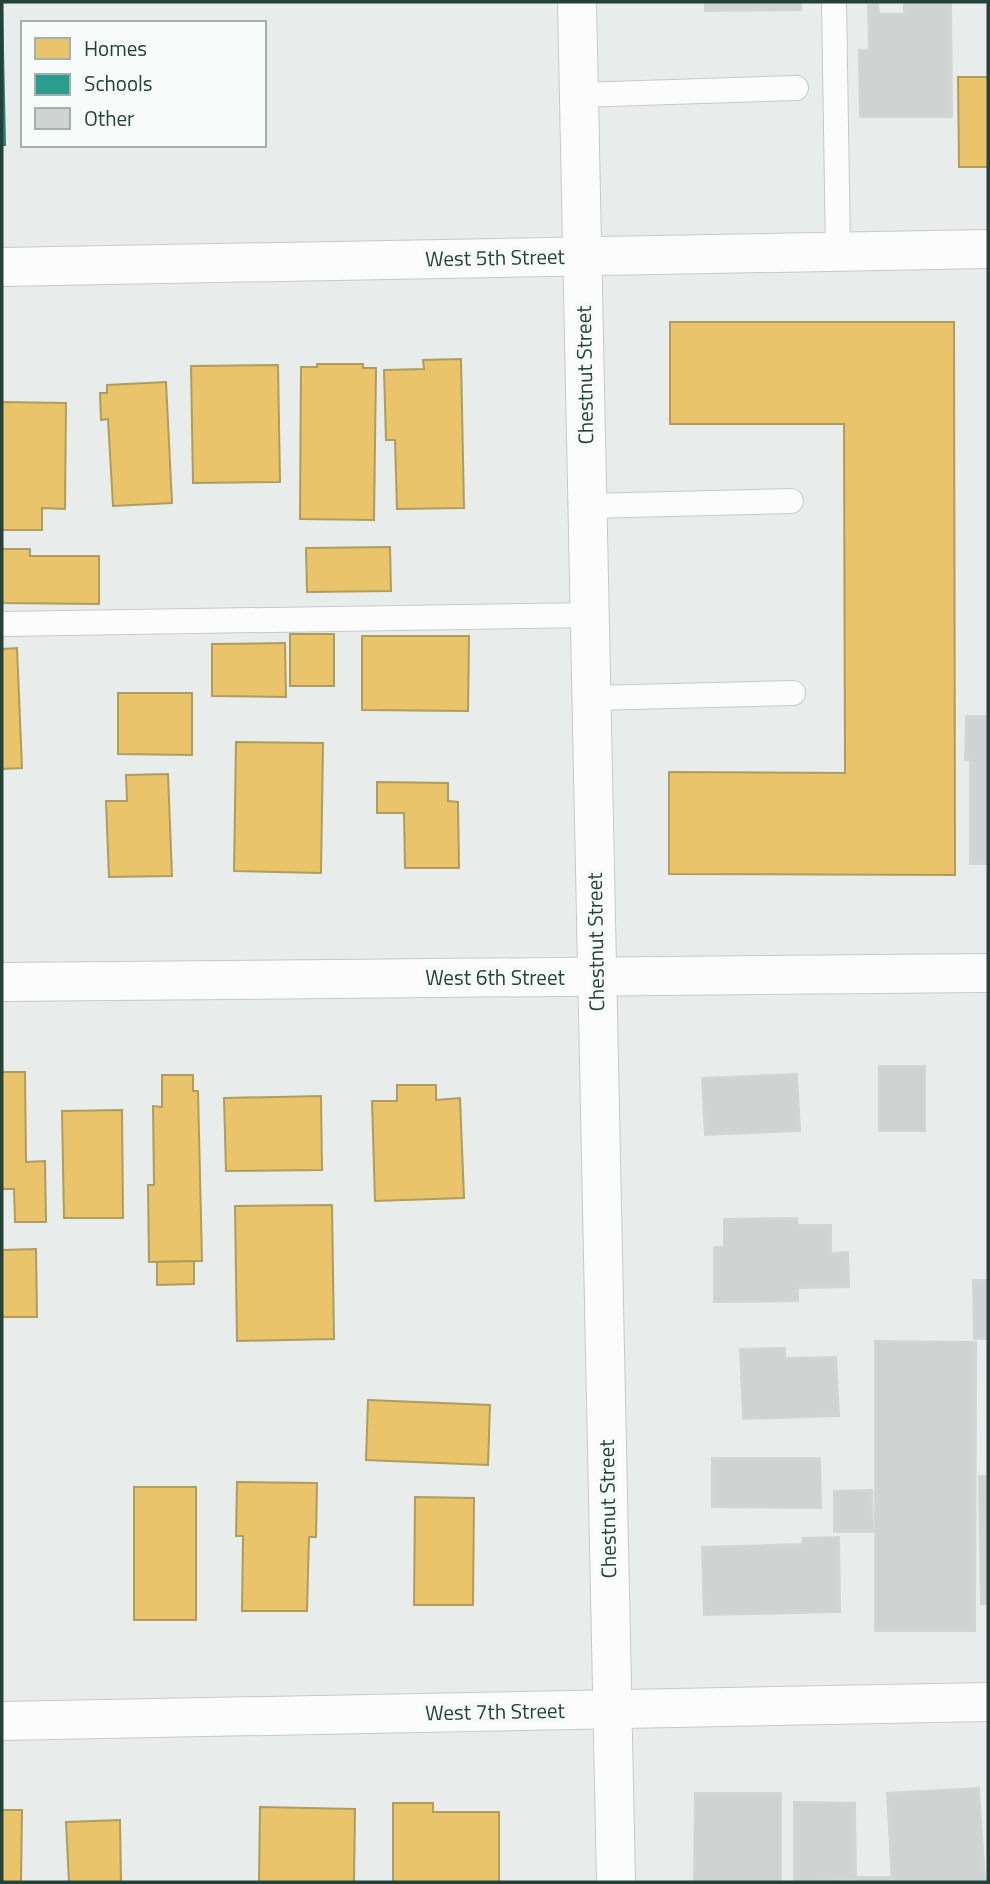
<svg xmlns="http://www.w3.org/2000/svg" width="990" height="1884" font-family="'Titillium Web',sans-serif">
  <rect width="100%" height="100%" fill="#e8edeb"/>
  <!-- homes -->
  <g fill="#e9c46a" stroke="#ae9d5c" stroke-width="2">
    <path d="M958,77H988V167H959Z"/>
    <path d="M670,322H954L955,875L669,874V772L845,773L844,424H670Z"/>
    <path d="M461,359L464,508L397,509L395,440H386L384,370L424,369L423,360Z"/>
    <path d="M317,364H363V368H376L374,520L300,519L301,367H317Z"/>
    <path d="M278,365L280,482L193,483L191,366Z"/>
    <path d="M166,382L172,503L113,506L108,419L101,420L100,393H107V385Z"/>
    <path d="M2,402L66,403L65,509L42,508V530H2Z"/>
    <path d="M390,547L391,591L307,592L306,548Z"/>
    <path d="M2,549H30V556H99V604L2,603Z"/>
    <rect x="290" y="634" width="44" height="52"/>
    <path d="M362,636H469L468,711L362,710Z"/>
    <path d="M285,643L286,697L212,696V644Z"/>
    <path d="M17,648L22,768L2,769V649Z"/>
    <path d="M118,693H192V755L118,754Z"/>
    <path d="M236,742L323,743L321,873L234,871Z"/>
    <path d="M168,774L172,876L109,877L106,801H127L126,775Z"/>
    <path d="M377,782L448,783V801L458,802L459,868H405L404,813H377Z"/>
    <path d="M2,1072H25L26,1162L45,1161L46,1222H15L14,1189H2Z"/>
    <path d="M162,1075H193V1091H198L202,1261L149,1262L148,1185H154L153,1106L162,1107Z"/>
    <path d="M397,1085H436V1100L460,1098L464,1198L375,1201L372,1101H397Z"/>
    <path d="M321,1096L322,1170L226,1171L224,1098Z"/>
    <path d="M122,1110L123,1218H64L62,1111Z"/>
    <path d="M332,1205L334,1339L237,1341L235,1206Z"/>
    <path d="M36,1249L37,1317H2V1250Z"/>
    <path d="M194,1261V1284L157,1285V1262Z"/>
    <path d="M368,1400L490,1405L488,1465L366,1460Z"/>
    <path d="M237,1482L317,1483L316,1537H309L307,1611H242L243,1536H236Z"/>
    <rect x="134" y="1487" width="62" height="133"/>
    <path d="M415,1497L474,1498L473,1605H414Z"/>
    <path d="M393,1803H433V1812H499V1882H393Z"/>
    <path d="M260,1807L355,1809L354,1882H259Z"/>
    <path d="M2,1810H22L21,1882H2Z"/>
    <path d="M120,1820L121,1882H69L66,1822Z"/>
  </g>
  <!-- schools -->
  <path fill="#2a9d8f" stroke="#288276" stroke-width="2" d="M2,2L5,145H2Z"/>
  <!-- building -->
  <g fill="#cfd4d2" stroke="#d1d6d4" stroke-width="2">
    <path d="M705,2H801V10L705,11Z"/>
    <path d="M904,2H951L952,117H860L859,50H869L868,5L878,4L879,14H904Z"/>
    <path d="M966,716H988V864H970V760H965Z"/>
    <rect x="879" y="1066" width="46" height="65"/>
    <path d="M797,1074L800,1131L705,1135L702,1078Z"/>
    <path d="M797,1218L798,1225H831V1253L848,1252L849,1287L798,1288V1301L714,1302V1247H724V1219Z"/>
    <path d="M973,1280H988V1339H974Z"/>
    <path d="M875,1341L976,1342L975,1631H875Z"/>
    <path d="M785,1348V1358L836,1357L839,1416L743,1419L740,1349Z"/>
    <path d="M712,1458H820L821,1508L712,1507Z"/>
    <path d="M979,1476H988V1604H981Z"/>
    <path d="M872,1490L873,1532H834V1491Z"/>
    <path d="M839,1537L840,1612L704,1615L702,1547L802,1544L803,1538Z"/>
    <path d="M979,1788L985,1882H892L887,1793Z"/>
    <path d="M695,1793H781V1882H694Z"/>
    <path d="M794,1802L855,1803L856,1879L794,1882Z"/>
    <rect x="857" y="1877" width="33" height="5"/>
  </g>
  <g fill="none" stroke-linecap="round" stroke-linejoin="round">
    <!-- lane casing -->
    <g stroke="#c5cac8" stroke-width="26">
      <g id="lane">
        <path d="M834,2L838,252"/>
        <path d="M579,95L796,88"/>
        <path d="M587,506L791,501"/>
        <path d="M2,624L590,615"/>
        <path d="M591,698L793,693"/>
      </g>
    </g>
    <!-- street casing -->
    <g stroke="#c5cac8" stroke-width="40">
      <g id="street">
        <path d="M577,2L616,1882"/>
        <path d="M2,267L988,249"/>
        <path d="M2,982L988,973"/>
        <path d="M2,1721L988,1702"/>
      </g>
    </g>
    <!-- lane -->
    <use href="#lane" stroke="#fcfcfc" stroke-width="24"/>
    <!-- street -->
    <use href="#street" stroke="#fcfcfc" stroke-width="38"/>
  </g>
  <g text-anchor="middle" stroke-width="7" stroke-linejoin="round" paint-order="stroke">
    <!-- street labels -->
    <g font-size="21" fill="#24423a" stroke="#f7fbf9">
      <text transform="translate(495 258) rotate(-1)" y="7">West 5th Street</text>
      <text transform="translate(585 375) rotate(-91)" y="7">Chestnut Street</text>
      <text transform="translate(596 942) rotate(-91)" y="7">Chestnut Street</text>
      <text x="495" y="985">West 6th Street</text>
      <text transform="translate(608 1509) rotate(-91)" y="7">Chestnut Street</text>
      <text transform="translate(495 1712) rotate(-1)" y="7">West 7th Street</text>
    </g>
  </g>
  <!-- border -->
  <rect width="990" height="1884" fill="none" stroke="#24423a" stroke-width="7"/>
  <!-- legend -->
  <rect x="21" y="21" width="245" height="126" fill="#f7fbf9" stroke="#a3b1ad" stroke-width="2"/>
  <rect x="35" y="38" width="35" height="21" fill="#e9c46a" stroke="#a3b1ad" stroke-width="2"/>
  <text x="84" y="56" font-size="21" fill="#24423a">Homes</text>
  <rect x="35" y="74" width="35" height="21" fill="#2a9d8f" stroke="#a3b1ad" stroke-width="2"/>
  <text x="84" y="91" font-size="21" fill="#24423a">Schools</text>
  <rect x="35" y="108" width="35" height="21" fill="#cfd4d2" stroke="#a3b1ad" stroke-width="2"/>
  <text x="84" y="126" font-size="21" fill="#24423a">Other</text>
</svg>
